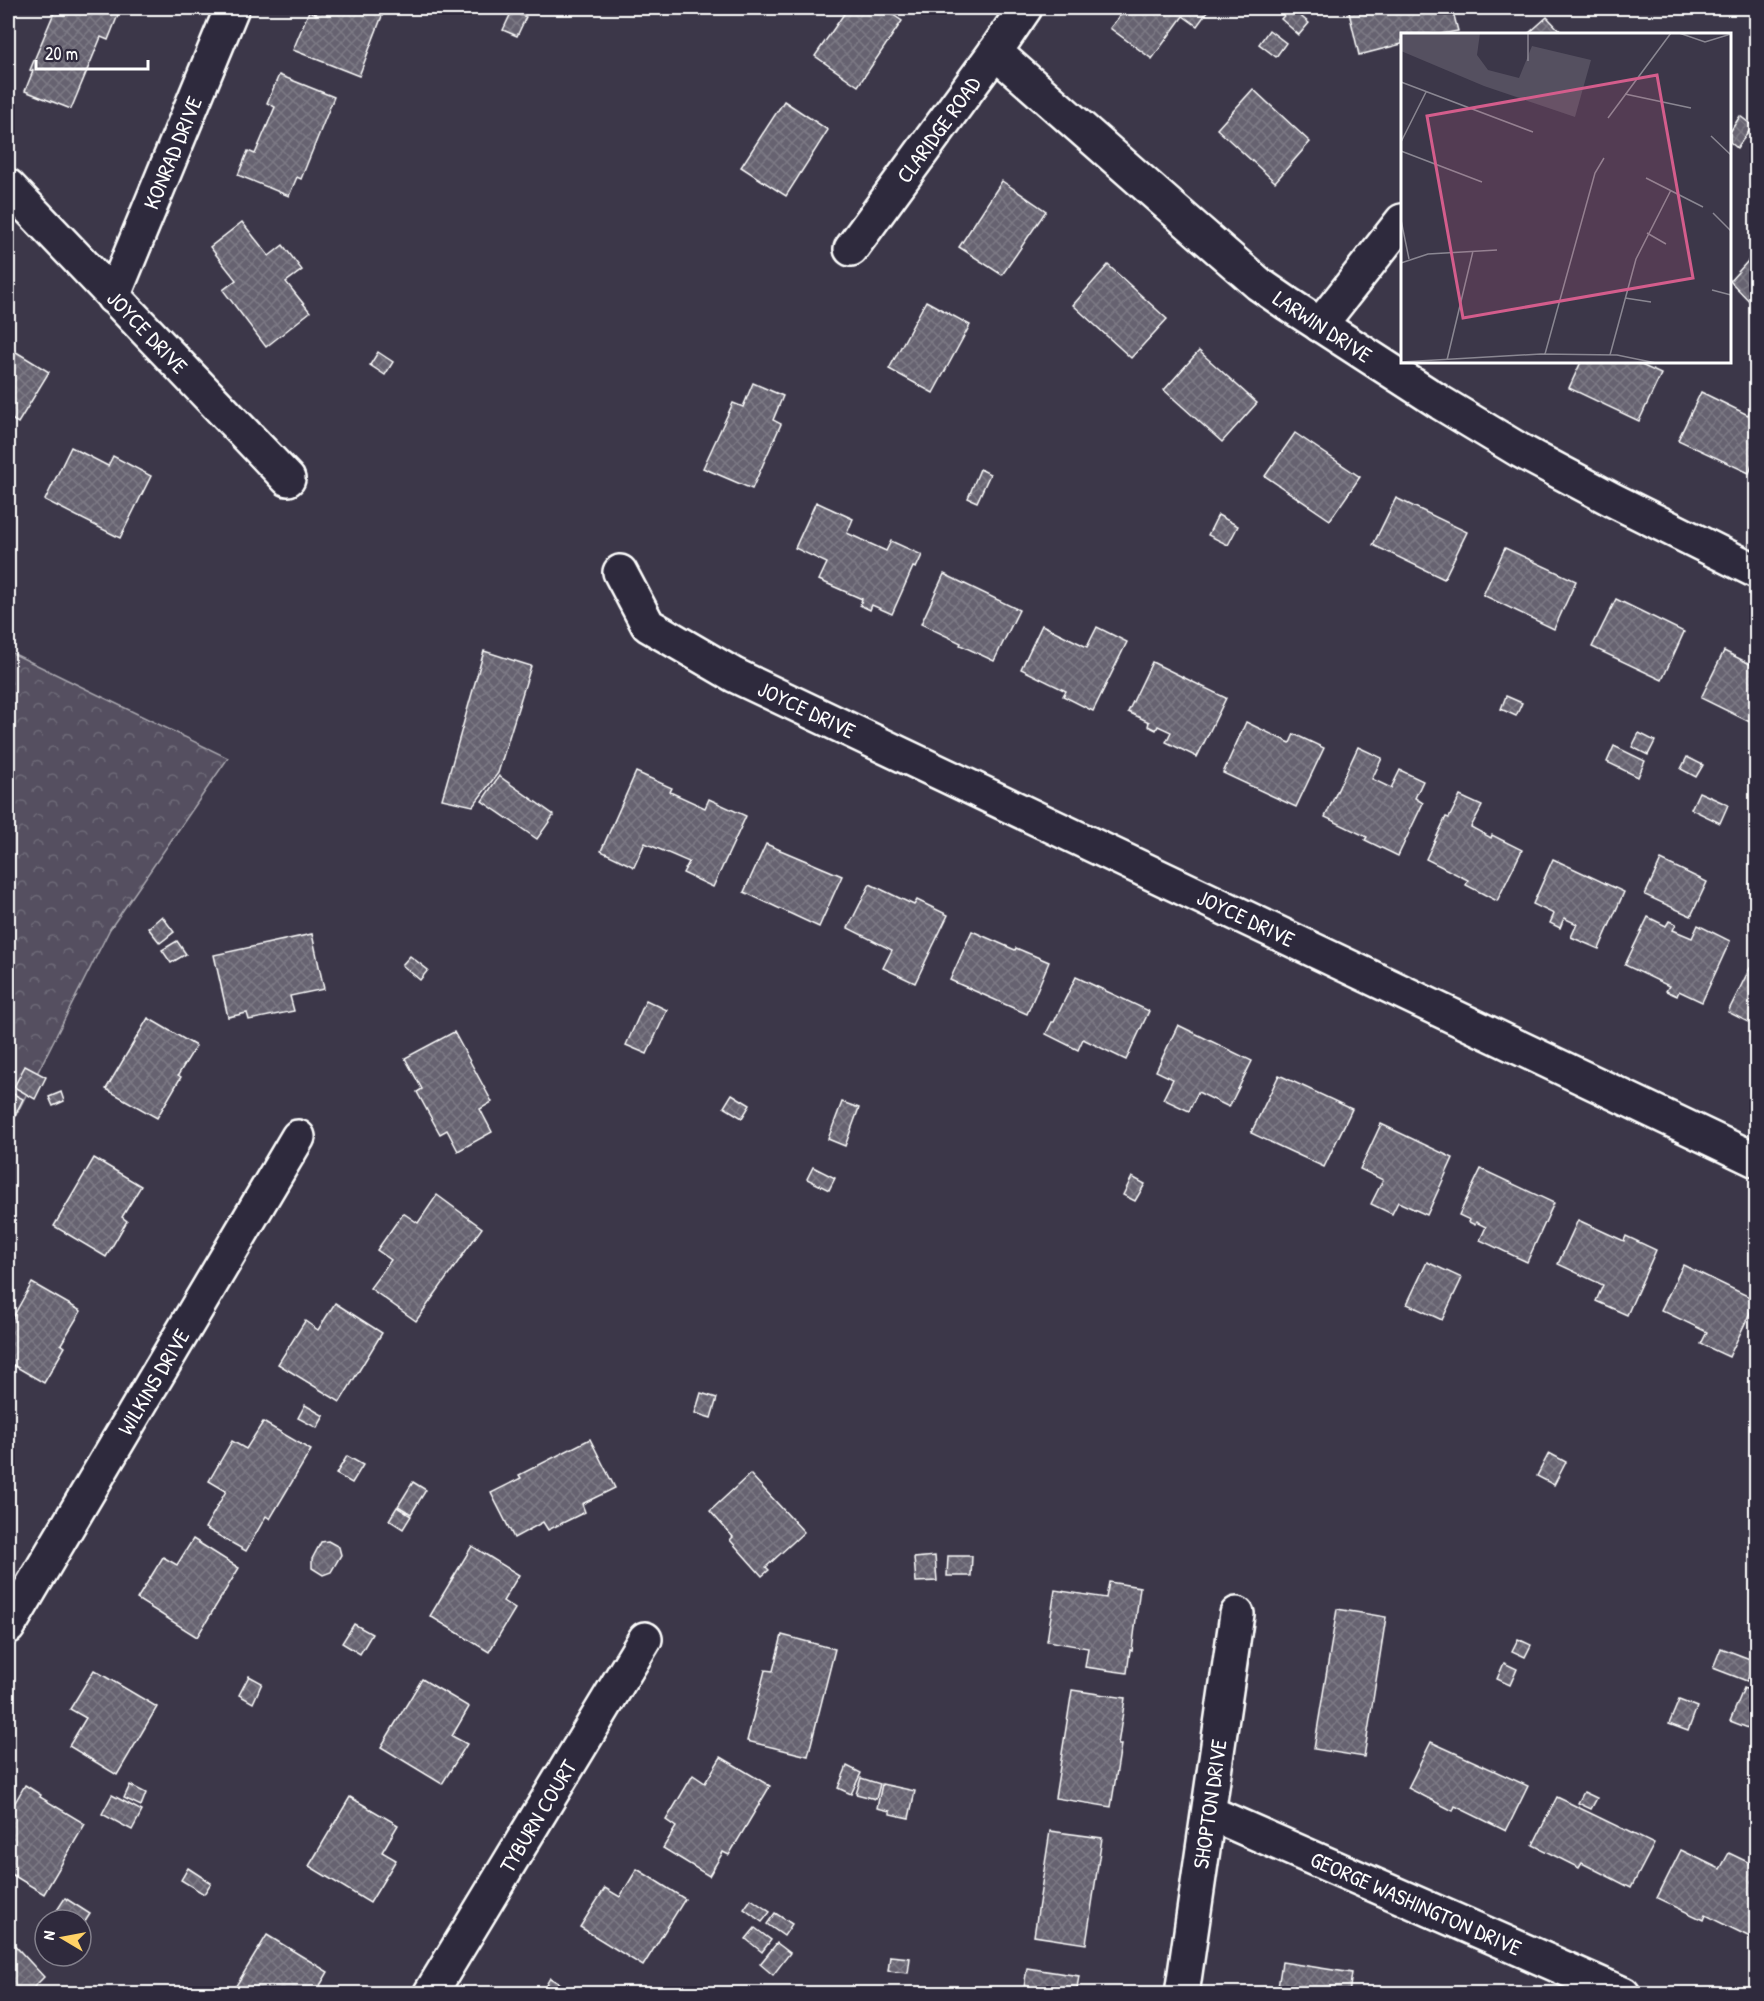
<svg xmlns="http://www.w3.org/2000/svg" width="1764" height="2001" font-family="'Patrick Hand',sans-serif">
  <defs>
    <pattern id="forest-crowns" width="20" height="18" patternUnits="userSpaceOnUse" patternTransform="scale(1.5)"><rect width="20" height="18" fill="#555060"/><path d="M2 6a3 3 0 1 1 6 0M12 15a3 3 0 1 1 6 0" fill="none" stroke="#6e6a78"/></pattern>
    <pattern id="building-cross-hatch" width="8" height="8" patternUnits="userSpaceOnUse" patternTransform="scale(1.5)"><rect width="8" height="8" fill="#666270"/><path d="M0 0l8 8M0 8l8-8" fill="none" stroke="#7d7a85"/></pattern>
  </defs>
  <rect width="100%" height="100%" fill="#3c3749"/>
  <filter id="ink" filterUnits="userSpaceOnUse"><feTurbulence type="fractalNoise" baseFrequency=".0167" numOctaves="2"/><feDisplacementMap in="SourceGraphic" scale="12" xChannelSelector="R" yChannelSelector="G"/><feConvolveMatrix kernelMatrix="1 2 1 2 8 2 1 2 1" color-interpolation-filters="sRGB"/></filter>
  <g filter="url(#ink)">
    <!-- forest -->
    <path fill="url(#forest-crowns)" stroke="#aaa8b0" stroke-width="1.5" d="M8,651L228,758L110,929L8,1131Z"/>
    <!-- building -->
    <g fill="url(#building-cross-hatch)" stroke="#fff" stroke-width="1.5">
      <path d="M56,8H113L120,10L108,40L101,37L71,109L25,91L33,71L30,70Z"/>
      <path d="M319,8H385L359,76L293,50L309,11L316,14Z"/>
      <path d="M848,8H883L902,21L858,86L815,56Z"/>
      <path d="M1126,8H1210L1197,26L1183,16L1152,59L1110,28Z"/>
      <path d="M1291,8L1309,23L1299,35L1281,19Z"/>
      <path d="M1348,8H1452L1458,31L1442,34H1402V44L1359,55Z"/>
      <path d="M512,11L526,17L517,36L503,30Z"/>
      <path d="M1547,17L1563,34H1528Z"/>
      <path d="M1269,30L1286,43L1276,57L1259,44Z"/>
      <path d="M279,75L334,97L301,179L297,177L289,196L238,175L248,151L255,154L275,107L267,103Z"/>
      <path d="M1253,89L1310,142L1275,182L1217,129Z"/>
      <path d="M784,101L828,130L786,196L741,167Z"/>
      <path d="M1740,116L1753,126L1737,148L1730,142V132Z"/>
      <path d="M1002,181L1046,211L1002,275L959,247Z"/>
      <path d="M242,222L269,256L283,245L302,270L286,282L310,312L266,347L223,290L236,280L210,247Z"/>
      <path d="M1756,252V308L1730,281Z"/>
      <path d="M1108,265L1167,319L1131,358L1073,305Z"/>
      <path d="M926,301L970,325L933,393L889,369Z"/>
      <path d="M8,347L49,372L18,423L8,417Z"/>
      <path d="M1199,351L1257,403L1222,442L1164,390Z"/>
      <path d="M378,352L393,362L385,375L370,365Z"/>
      <path d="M1581,362H1635L1661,374L1639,421L1569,388Z"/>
      <path d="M753,383L783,396L773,420L781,424L752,489L703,468L733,403L743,407Z"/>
      <path d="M1701,392L1748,415L1756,398V456L1749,473L1678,440Z"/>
      <path d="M1295,433L1360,477L1330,520L1265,476Z"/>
      <path d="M71,447L108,466L113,456L151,476L120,538L45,500Z"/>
      <path d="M980,469L990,474L977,502L968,498Z"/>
      <path d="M1396,498L1467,532L1444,579L1373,545Z"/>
      <path d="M816,502L853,519L847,533L886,551L891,541L922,555L916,568L913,567L892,614L872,605L870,610L860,605L862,599L819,580L827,563L795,548Z"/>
      <path d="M1218,515L1238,526L1228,545L1208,535Z"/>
      <path d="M1505,548L1576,581L1554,629L1483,595Z"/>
      <path d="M944,574L1019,610L994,661L960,645L961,643L921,624Z"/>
      <path d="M1616,599L1684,632L1662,680L1592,647Z"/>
      <path d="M1042,625L1087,647L1097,627L1127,642L1093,711L1063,696L1066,691L1021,669Z"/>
      <path d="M484,651L531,666L498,773L473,806L442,799Z"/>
      <path d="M1724,651L1756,667V725L1701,698Z"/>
      <path d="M1152,662L1226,698L1197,757L1166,742L1171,732L1158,726L1156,730L1148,726L1149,722L1128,712Z"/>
      <path d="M1506,696L1522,703L1516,716L1501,709Z"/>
      <path d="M1246,722L1290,743L1294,734L1324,748L1296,807L1223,773Z"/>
      <path d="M1639,733L1655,741L1648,755L1632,747Z"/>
      <path d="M1614,746L1645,761L1638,777L1607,762Z"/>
      <path d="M1358,747L1382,758L1372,779L1391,788L1400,770L1423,781L1415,798L1423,803L1398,856L1365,840L1367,837L1325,817Z"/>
      <path d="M1687,757L1703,765L1696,777L1681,769Z"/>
      <path d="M636,772L672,788L670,792L705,808L709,799L746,816L713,887L683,873L689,862L645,843L634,867L601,851Z"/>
      <path d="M499,776L554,815L537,839L482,801Z"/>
      <path d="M1699,792L1728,805L1720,823L1691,809Z"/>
      <path d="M1460,796L1482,806L1471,827L1491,838L1492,835L1522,850L1497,901L1466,885L1468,880L1426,859L1446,817L1449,818Z"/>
      <path d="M766,844L842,876L819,927L744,892Z"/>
      <path d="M1553,859L1624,892L1599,949L1571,937L1577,924L1564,918L1560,928L1550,923L1554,914L1533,904Z"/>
      <path d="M1661,860L1707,882L1691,916L1645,895Z"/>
      <path d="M870,884L914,905L917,900L948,915L915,983L883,968L892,950L848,928Z"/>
      <path d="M162,916L174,932L160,943L148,928Z"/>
      <path d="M1648,917L1666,926L1669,921L1676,924L1673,930L1692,938L1698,925L1730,941L1702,1002L1679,991L1677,996L1666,991L1669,986L1625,965Z"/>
      <path d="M972,931L1015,950L1016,948L1049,962L1027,1014L950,980Z"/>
      <path d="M312,934L324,989L290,996L294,1011L249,1020L247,1013L228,1017L214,955Z"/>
      <path d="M177,941L186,954L171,963L162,950Z"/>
      <path d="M410,956L428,970L420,980L402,965Z"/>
      <path d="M1750,968L1756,971V1026L1728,1012Z"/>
      <path d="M1076,977L1149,1011L1126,1060L1083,1039L1078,1050L1046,1034L1052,1022H1054Z"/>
      <path d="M646,1000L667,1010L647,1054L626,1045Z"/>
      <path d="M148,1018L196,1046L178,1075L181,1077L157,1118L106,1089Z"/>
      <path d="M1178,1025L1252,1061L1229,1107L1198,1092L1189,1111L1163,1099L1173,1079L1156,1071Z"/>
      <path d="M454,1032L492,1102L480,1109L492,1132L458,1151L447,1130L440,1134L417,1092L422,1089L405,1058Z"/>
      <path d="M25,1066L46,1077L35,1099L14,1087Z"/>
      <path d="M1279,1075L1352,1109L1324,1167L1251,1133Z"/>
      <path d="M8,1091L23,1099L14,1117L8,1114Z"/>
      <path d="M61,1092L64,1101L53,1106L49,1097Z"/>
      <path d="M732,1094L750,1105L742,1118L724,1107Z"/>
      <path d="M842,1102L859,1108L845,1146L828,1139Z"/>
      <path d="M1381,1124L1453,1158L1427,1215L1398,1202L1392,1214L1371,1204L1383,1180L1360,1169Z"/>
      <path d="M94,1158L141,1186L122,1217L127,1221L106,1257L54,1226Z"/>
      <path d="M813,1167L835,1178L829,1190L807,1179Z"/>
      <path d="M1481,1169L1554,1203L1527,1262L1480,1240L1486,1227L1476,1222L1475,1225L1469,1222L1470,1220L1459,1215Z"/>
      <path d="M1132,1177L1145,1184L1135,1201L1123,1195Z"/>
      <path d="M437,1195L482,1228L416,1321L370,1288L391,1260L377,1250L403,1213L418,1223Z"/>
      <path d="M1578,1220L1624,1241L1626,1236L1656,1250L1627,1315L1596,1301L1603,1285L1558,1264Z"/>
      <path d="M1427,1262L1462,1278L1442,1320L1407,1304Z"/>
      <path d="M1683,1265L1756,1300L1729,1357L1701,1344L1707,1332L1661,1310Z"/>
      <path d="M32,1283L81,1311L61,1344L65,1347L44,1383L8,1362V1326Z"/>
      <path d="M335,1303L382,1333L340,1402L278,1364L305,1321L318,1330Z"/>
      <path d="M701,1393L717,1398L711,1418L695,1413Z"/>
      <path d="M305,1405L324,1416L317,1428L298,1418Z"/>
      <path d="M263,1422L311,1450L270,1519L266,1516L246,1551L205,1528L226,1491L209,1481L232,1441L246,1449Z"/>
      <path d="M590,1439L615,1488L582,1504L585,1512L548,1530L543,1522L514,1538L491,1493L521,1478L519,1475Z"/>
      <path d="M1549,1453L1566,1462L1554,1485L1537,1476Z"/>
      <path d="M347,1456L363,1465L352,1483L336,1474Z"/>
      <path d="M750,1474L804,1532L766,1567L769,1570L762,1576L730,1540L733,1537L710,1511Z"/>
      <path d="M413,1482L426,1490L411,1514L398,1506Z"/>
      <path d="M397,1507L411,1516L403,1529L389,1520Z"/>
      <path d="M193,1539L239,1568L197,1637L137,1599L163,1557L177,1565Z"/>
      <path d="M328,1541L339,1547L341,1555L331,1572L323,1575L312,1568V1559L321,1542Z"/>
      <path d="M472,1546L519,1575L503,1601L515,1609L489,1652L430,1616Z"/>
      <path d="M935,1556L937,1581L916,1582L914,1558Z"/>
      <path d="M948,1556H972L971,1576H947Z"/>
      <path d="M1109,1582L1140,1587L1132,1651L1130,1650L1127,1673L1085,1667L1088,1648L1047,1641L1055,1590L1106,1598Z"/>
      <path d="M1337,1609L1386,1617L1364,1757L1314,1749Z"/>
      <path d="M354,1624L372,1634L360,1654L342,1643Z"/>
      <path d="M782,1635L835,1649L808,1756L747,1741L765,1670L773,1671Z"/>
      <path d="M1518,1639L1531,1645L1525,1657L1512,1651Z"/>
      <path d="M1721,1648L1755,1661L1747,1681L1713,1668Z"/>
      <path d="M1504,1663L1517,1669L1510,1685L1497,1679Z"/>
      <path d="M94,1670L157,1707L117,1775L69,1746L86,1718L70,1709Z"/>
      <path d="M249,1676L262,1683L253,1703L239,1695Z"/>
      <path d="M422,1679L469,1707L452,1736L467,1744L442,1784L381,1747Z"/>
      <path d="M1744,1688L1756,1693V1731L1730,1721Z"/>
      <path d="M1072,1690L1125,1698L1118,1745H1121L1111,1807L1055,1798Z"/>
      <path d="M1679,1700L1697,1707L1688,1731L1669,1724Z"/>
      <path d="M1431,1742L1528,1786L1506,1831L1455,1806L1453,1811L1408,1788Z"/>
      <path d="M721,1757L770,1786L729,1855L723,1852L709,1876L663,1848L676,1827L666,1820L693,1775L705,1783Z"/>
      <path d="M847,1766L861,1773L851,1794L838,1788Z"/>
      <path d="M861,1778L880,1784L876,1799L856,1794Z"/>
      <path d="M882,1784L915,1791L909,1818L890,1814V1811L877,1808Z"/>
      <path d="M25,1785L41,1795L40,1797L85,1824L44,1894L8,1872V1846L12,1838L8,1836V1815Z"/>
      <path d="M130,1785L146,1793L141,1806L124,1798Z"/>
      <path d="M1584,1792L1597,1798L1591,1809L1578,1803Z"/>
      <path d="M112,1795L142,1811L132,1830L102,1814Z"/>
      <path d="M350,1797L398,1825L382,1852L396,1860L370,1903L309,1866Z"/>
      <path d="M1557,1797L1654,1844L1631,1888L1582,1863L1579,1868L1533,1845Z"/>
      <path d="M1050,1831L1102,1838L1086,1944L1034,1936Z"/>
      <path d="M1681,1850L1720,1869L1729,1853L1756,1866V1872L1752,1882L1756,1884V1935L1754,1939L1705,1915L1703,1920L1657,1898Z"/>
      <path d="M188,1868L211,1883L204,1894L181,1880Z"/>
      <path d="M637,1869L685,1899L643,1966L580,1927L605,1888L620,1897Z"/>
      <path d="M65,1898L90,1914L81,1928V1920H55L52,1918Z"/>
      <path d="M751,1899L770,1912L762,1922L744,1909Z"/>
      <path d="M775,1913L792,1924L784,1936L767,1924Z"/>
      <path d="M755,1928L771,1940L762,1952L746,1939Z"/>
      <path d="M267,1935L328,1972L315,1994H231Z"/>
      <path d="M8,1938L44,1977L27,1994H8Z"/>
      <path d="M777,1943L790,1953L773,1975L760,1964Z"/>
      <path d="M890,1956L910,1958L908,1973L888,1971Z"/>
      <path d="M1282,1962L1352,1973L1349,1994H1277Z"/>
      <path d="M1027,1968L1079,1976L1076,1994H1023Z"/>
      <path d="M550,1978L577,1994H541Z"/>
    </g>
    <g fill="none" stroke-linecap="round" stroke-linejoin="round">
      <!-- minor casing -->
      <g stroke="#fff" stroke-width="38">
        <g id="minor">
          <path id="s1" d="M995,52L1197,230L1259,284L1288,304L1441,403L1519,450L1613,500L1756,571"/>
          <path id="s2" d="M8,186L288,479"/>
          <path id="s3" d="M851,249L995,52L1025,8"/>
          <path id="s4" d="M113,297L232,8"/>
          <path d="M1320,325L1402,221"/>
          <path id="s5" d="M620,572L648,625L734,675L1756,1160"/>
          <path id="s6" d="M8,1627L298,1137"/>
          <path id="s7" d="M1210,1813L1623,1994"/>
          <path id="s8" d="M430,1994L645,1639"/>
          <path id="s9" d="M1182,1994L1237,1614"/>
        </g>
      </g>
      <!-- minor -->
      <use href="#minor" stroke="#2f2a3d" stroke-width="33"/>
    </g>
  </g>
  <g text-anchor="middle" stroke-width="4.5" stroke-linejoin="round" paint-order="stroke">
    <!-- street labels -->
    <g font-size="22" fill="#fff" stroke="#2f2a3d">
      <text dy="8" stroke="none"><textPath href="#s3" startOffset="148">CLARIDGE ROAD</textPath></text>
      <text dy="8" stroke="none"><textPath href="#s4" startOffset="156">KONRAD DRIVE</textPath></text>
      <text dy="8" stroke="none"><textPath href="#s1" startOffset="428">LARWIN DRIVE</textPath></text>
      <text dy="8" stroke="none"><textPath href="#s2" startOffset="202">JOYCE DRIVE</textPath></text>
      <text dy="8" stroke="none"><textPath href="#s5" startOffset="240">JOYCE DRIVE</textPath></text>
      <text dy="8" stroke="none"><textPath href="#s5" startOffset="726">JOYCE DRIVE</textPath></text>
      <text dy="8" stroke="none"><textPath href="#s6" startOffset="285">WILKINS DRIVE</textPath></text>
      <text dy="8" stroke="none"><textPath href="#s9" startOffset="192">SHOPTON DRIVE</textPath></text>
      <text dy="8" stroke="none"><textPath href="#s8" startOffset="208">TYBURN COURT</textPath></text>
      <text dy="8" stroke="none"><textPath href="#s7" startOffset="225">GEORGE WASHINGTON DRIVE</textPath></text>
    </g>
  </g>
  <!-- overview -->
  <g transform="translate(1401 33)">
    <rect width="330" height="330" fill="#3c3749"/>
    <path d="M0,0H79L76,22L87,37L118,45L131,13L190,27L174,84L83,53L0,18Z" fill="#555060"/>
    <path fill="none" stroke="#8a8792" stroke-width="1.5" d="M278,0L304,9L330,1M127,28V0M0,49L132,99M224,61L290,75M207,85L270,0M310,103L330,122M0,109L25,59M0,118L81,149M245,145L302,174M312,180L330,198M0,187L8,226M246,200L265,211M0,230L27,221L96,217M311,257L330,262M224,265L250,269M144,321L194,140L203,125M209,322L235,226L270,157M46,327L72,218M0,329L140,321L216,322L255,330"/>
    <path fill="#d45d8c" fill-opacity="0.15" stroke="#d45d8c" stroke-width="3" d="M256,42L292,245L62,285L26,83Z"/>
    <rect width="330" height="330" fill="none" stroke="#fff" stroke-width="3"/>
  </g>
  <!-- margin -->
  <rect width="1764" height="2001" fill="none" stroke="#2f2a3d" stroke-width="30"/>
  <rect x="15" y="15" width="1734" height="1971" fill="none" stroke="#fff" stroke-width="2" filter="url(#ink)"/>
  <!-- north arrow -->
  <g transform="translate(63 1938) rotate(280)"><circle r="28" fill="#2f2a3d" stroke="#827f8b" stroke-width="1.5"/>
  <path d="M0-4.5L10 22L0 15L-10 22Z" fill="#ffd166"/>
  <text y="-9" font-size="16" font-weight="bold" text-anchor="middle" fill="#ffffff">N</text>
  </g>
  <!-- scale -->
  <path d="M36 60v9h112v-9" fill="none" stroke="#ffffff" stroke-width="3"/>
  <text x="45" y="60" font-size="18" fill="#ffffff" stroke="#2f2a3d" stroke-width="4.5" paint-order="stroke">20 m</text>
</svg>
